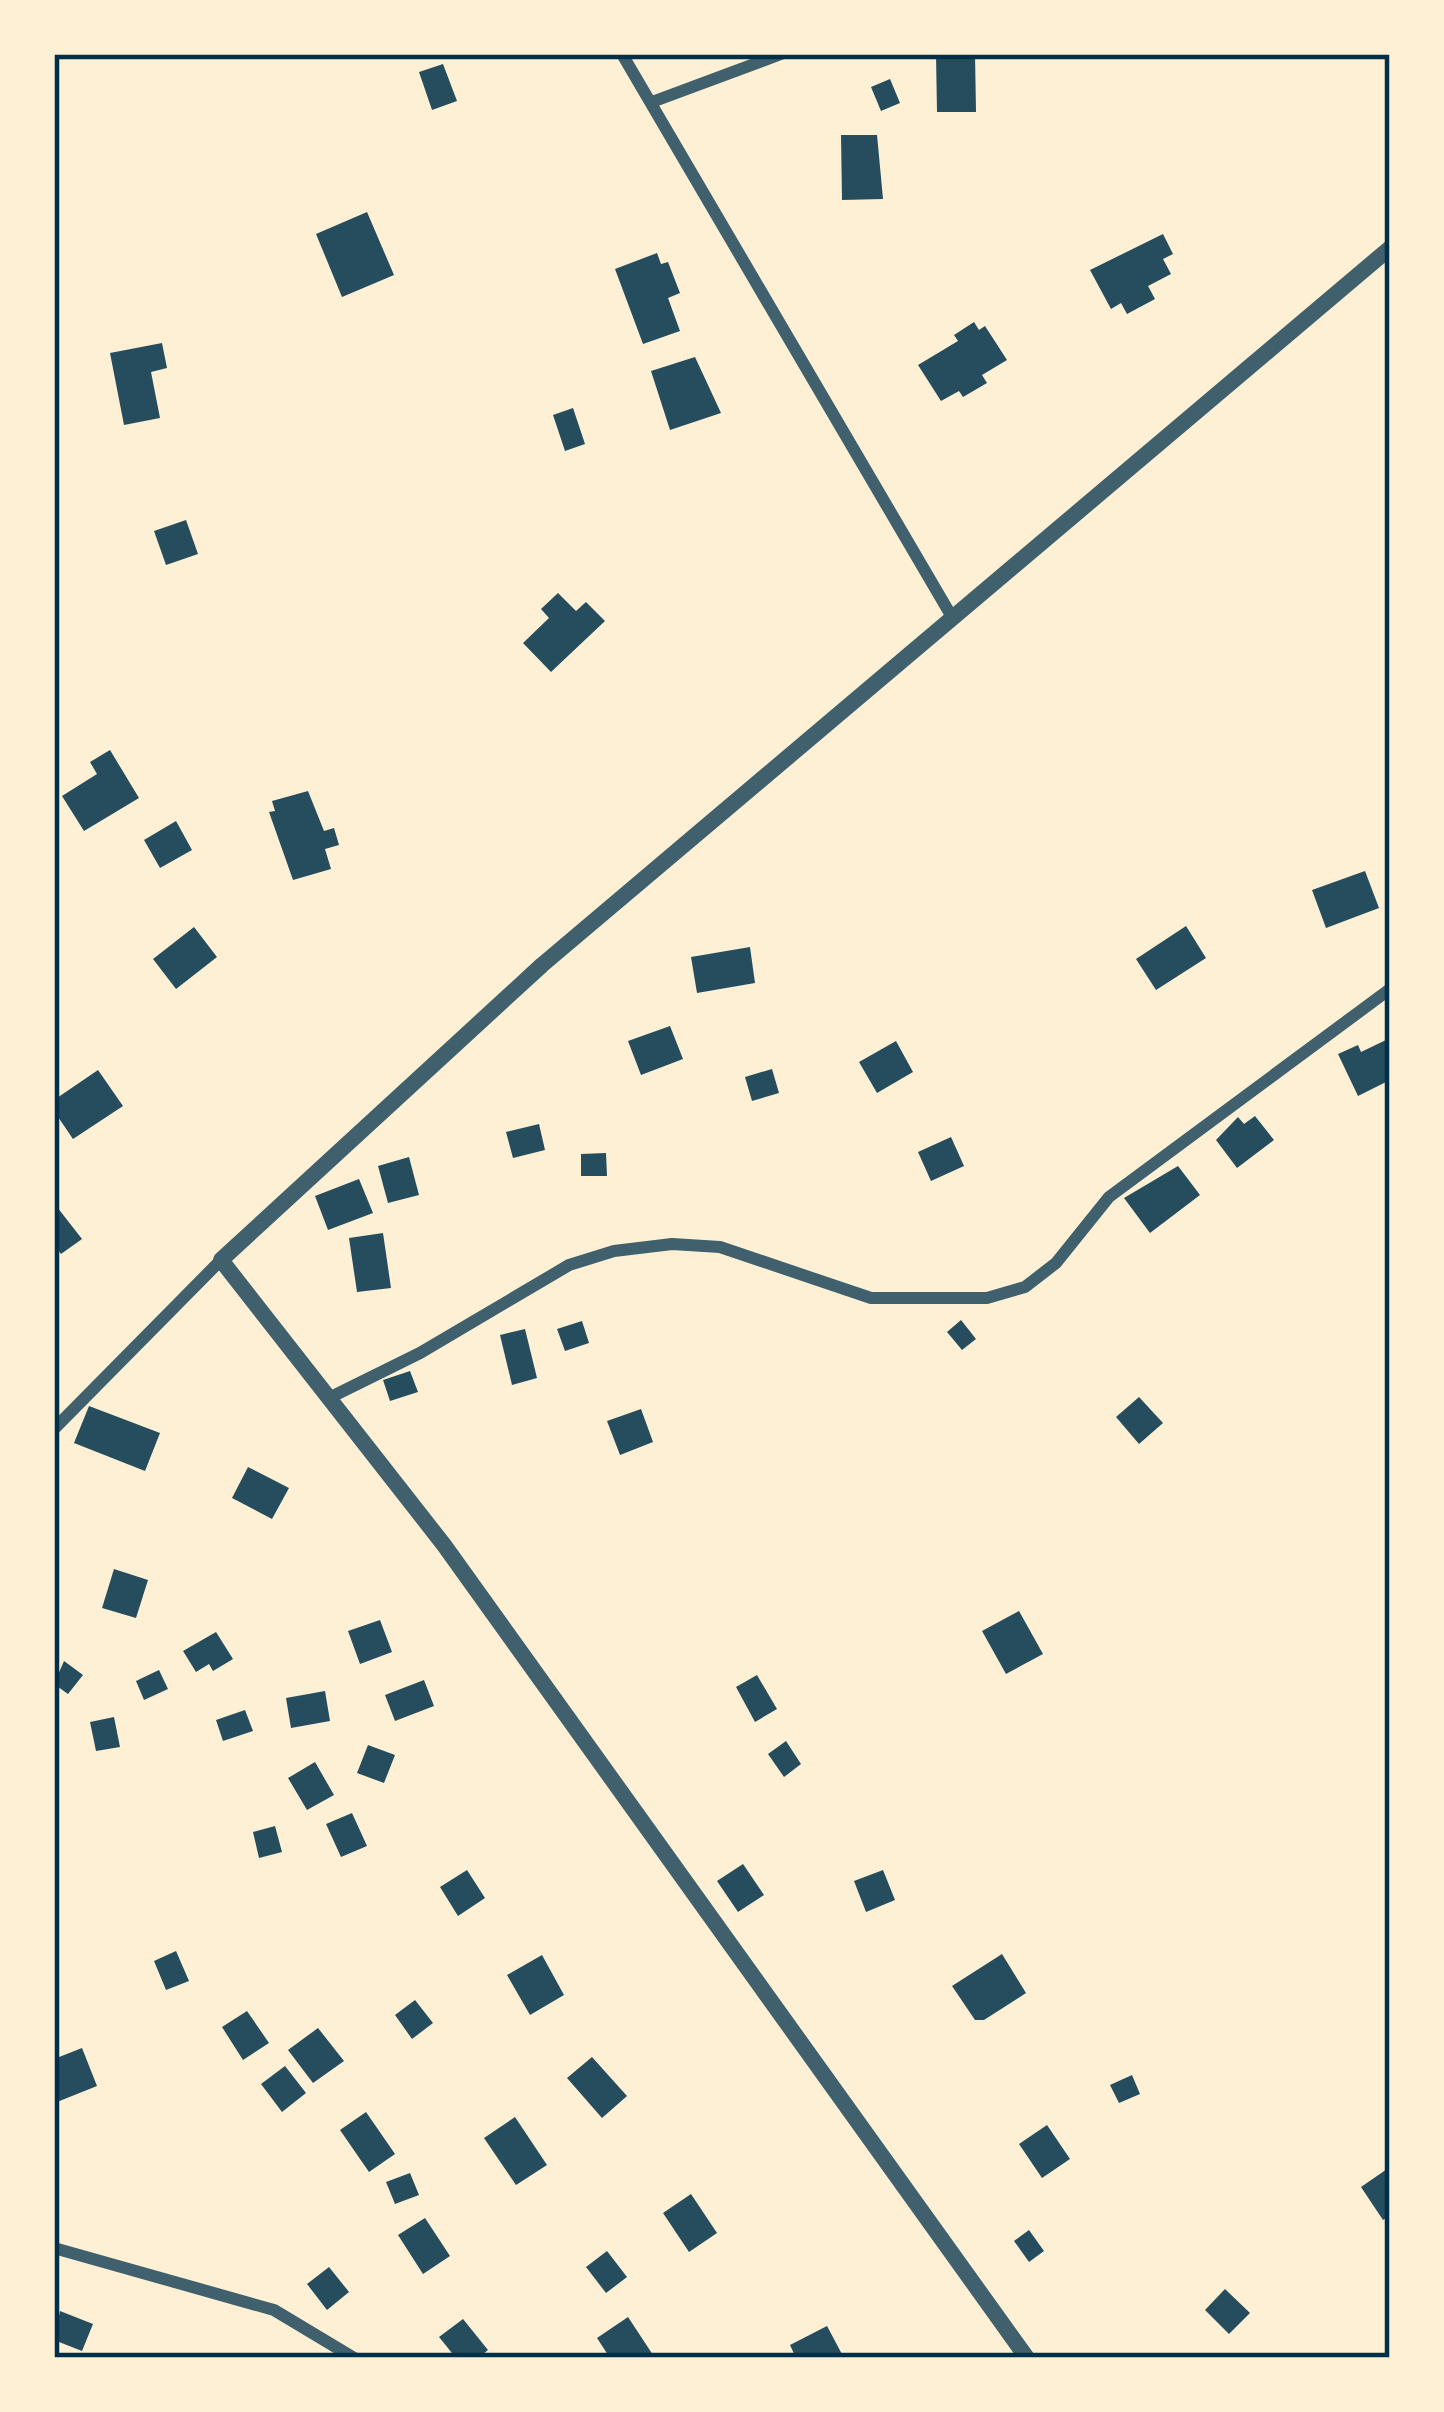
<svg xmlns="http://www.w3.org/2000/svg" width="1444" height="2412" font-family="'PT Sans Narrow',sans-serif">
  <rect width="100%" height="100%" fill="#fdf0d5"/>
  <!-- building -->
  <g fill="#264d5e">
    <path d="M936,54H975L976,112H937Z"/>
    <path d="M443,64L457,101L432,110L419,72Z"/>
    <path d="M890,79L900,103L881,111L871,87Z"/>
    <path d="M841,135H877L883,199L842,200Z"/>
    <path d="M367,212L394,275L342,297L316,234Z"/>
    <path d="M1163,234L1173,254L1163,259L1171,274L1148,286L1155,299L1127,314L1121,303L1111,309L1090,270Z"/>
    <path d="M657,253L661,264L668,262L680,293L668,298L680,331L643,344L615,269Z"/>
    <path d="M974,322L979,330L985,326L1007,360L982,375L987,383L963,397L959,391L941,401L918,365L958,341L954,335Z"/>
    <path d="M162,343L167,368L151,372L160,418L124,425L110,353Z"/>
    <path d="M695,357L721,413L670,430L651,371Z"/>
    <path d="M573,408L585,444L565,451L553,415Z"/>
    <path d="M186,520L198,554L166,565L154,531Z"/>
    <path d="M558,593L576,611L586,602L605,621L551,672L523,643L549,618L541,609Z"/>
    <path d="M110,750L139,798L84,831L62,796L97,774L90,762Z"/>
    <path d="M308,791L324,831L334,828L339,845L325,849L331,869L293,880L269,812L275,811L272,801Z"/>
    <path d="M176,821L192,850L160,868L144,840Z"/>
    <path d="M1365,871L1379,908L1326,928L1312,890Z"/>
    <path d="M1186,926L1206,958L1156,990L1136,959Z"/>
    <path d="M194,927L217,957L176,989L153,959Z"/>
    <path d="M750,947L755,983L697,993L691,957Z"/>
    <path d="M670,1026L683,1059L641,1075L628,1041Z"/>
    <path d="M1388,1039L1390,1080L1358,1096L1338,1054L1358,1045L1361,1052Z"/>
    <path d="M896,1041L913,1072L877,1093L859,1062Z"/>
    <path d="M772,1069L779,1093L752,1101L745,1077Z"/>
    <path d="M98,1070L123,1106L73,1139L54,1111V1100Z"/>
    <path d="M1255,1116L1274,1140L1237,1168L1216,1140L1238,1117L1244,1124Z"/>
    <path d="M539,1124L545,1150L513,1158L506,1132Z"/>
    <path d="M951,1137L964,1166L931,1181L918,1152Z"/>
    <path d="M606,1153L607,1176H581V1154Z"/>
    <path d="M409,1157L419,1195L388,1203L378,1166Z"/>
    <path d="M1178,1166L1200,1195L1150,1233L1124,1198Z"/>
    <path d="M359,1179L373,1213L328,1230L315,1196Z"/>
    <path d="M57,1207L82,1239L61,1254L54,1245Z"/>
    <path d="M383,1233L391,1288L357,1292L349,1238Z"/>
    <path d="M961,1320L976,1339L962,1350L947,1332Z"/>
    <path d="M582,1321L589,1343L565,1351L557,1329Z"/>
    <path d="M525,1329L537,1378L512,1385L500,1335Z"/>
    <path d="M410,1371L418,1392L390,1401L383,1380Z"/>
    <path d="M1139,1397L1163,1423L1139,1444L1116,1417Z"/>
    <path d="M89,1406L160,1433L145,1471L74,1443Z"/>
    <path d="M641,1409L653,1442L620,1455L607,1421Z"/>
    <path d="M248,1467L289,1488L272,1519L232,1498Z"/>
    <path d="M114,1569L148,1580L136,1618L102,1608Z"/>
    <path d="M1019,1611L1043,1654L1006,1674L982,1631Z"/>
    <path d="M380,1620L392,1652L360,1664L348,1631Z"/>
    <path d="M216,1632L233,1659L213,1671L209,1664L196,1672L183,1651Z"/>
    <path d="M64,1661L83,1675L68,1694L54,1684Z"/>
    <path d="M159,1670L168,1689L144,1700L136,1681Z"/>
    <path d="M757,1675L777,1709L755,1722L736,1687Z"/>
    <path d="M424,1680L434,1706L395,1721L385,1695Z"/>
    <path d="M325,1691L330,1721L291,1728L286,1698Z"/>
    <path d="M245,1710L253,1731L223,1741L216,1720Z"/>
    <path d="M114,1717L120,1747L96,1751L90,1722Z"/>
    <path d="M786,1741L801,1764L784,1777L768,1754Z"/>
    <path d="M368,1745L395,1755L384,1783L357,1773Z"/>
    <path d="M315,1762L334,1795L307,1810L288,1778Z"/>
    <path d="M352,1813L367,1846L341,1857L326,1824Z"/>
    <path d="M275,1826L282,1852L259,1858L253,1832Z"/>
    <path d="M743,1864L764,1895L738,1912L717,1881Z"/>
    <path d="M467,1870L485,1898L458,1916L440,1887Z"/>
    <path d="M883,1870L895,1900L866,1912L854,1881Z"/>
    <path d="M176,1951L189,1981L166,1990L154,1961Z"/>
    <path d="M1002,1954L1026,1993L984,2020H975L952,1986Z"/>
    <path d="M542,1955L564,1995L530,2015L507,1975Z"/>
    <path d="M415,2000L433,2023L412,2039L395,2015Z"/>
    <path d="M247,2011L269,2043L243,2060L222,2027Z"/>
    <path d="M318,2028L344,2061L313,2083L288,2050Z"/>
    <path d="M82,2048L97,2086L57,2102L54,2059Z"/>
    <path d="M592,2057L627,2096L602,2118L567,2078Z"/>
    <path d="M285,2066L306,2093L282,2112L261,2084Z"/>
    <path d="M1132,2075L1140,2094L1119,2103L1110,2085Z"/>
    <path d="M366,2112L395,2154L369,2172L340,2130Z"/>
    <path d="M515,2117L547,2165L516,2185L484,2138Z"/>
    <path d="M1047,2125L1070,2159L1042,2178L1019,2144Z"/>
    <path d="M1390,2167V2216L1383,2220L1361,2187Z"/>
    <path d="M410,2173L419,2195L395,2204L386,2182Z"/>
    <path d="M691,2194L717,2233L689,2252L663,2213Z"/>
    <path d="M425,2218L450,2256L423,2274L398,2235Z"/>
    <path d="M1029,2230L1044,2251L1029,2262L1014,2241Z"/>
    <path d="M607,2251L627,2277L606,2293L586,2267Z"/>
    <path d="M329,2267L349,2292L327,2310L307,2284Z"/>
    <path d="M1225,2289L1250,2313L1229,2334L1205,2310Z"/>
    <path d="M60,2311L93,2324L82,2351L54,2340Z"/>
    <path d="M628,2317L655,2358H610L597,2338Z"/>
    <path d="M463,2319L488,2350L478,2358H456L439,2337Z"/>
    <path d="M827,2326L844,2358H796L790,2345Z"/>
  </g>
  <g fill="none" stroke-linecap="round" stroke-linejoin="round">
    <!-- minor -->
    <g stroke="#3f606c" stroke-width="12">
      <path d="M622,54L952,617"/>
      <path d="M652,102L781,54"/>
      <path d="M329,1398L420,1353L569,1265L614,1251L672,1244L720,1247L871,1298H987L1025,1287L1056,1263L1109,1197L1390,989"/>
      <path d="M54,1429L221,1260"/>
      <path d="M54,2248L274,2310L354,2358"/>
    </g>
    <!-- tertiary -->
    <path stroke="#3f606c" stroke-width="16" d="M1027,2358L444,1545L221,1260L542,965L1390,248"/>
  </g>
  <!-- border -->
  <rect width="1444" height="2412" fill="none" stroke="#fdf0d5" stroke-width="114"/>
  <rect x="57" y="57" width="1330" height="2298" fill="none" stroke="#003049" stroke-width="4.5"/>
</svg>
